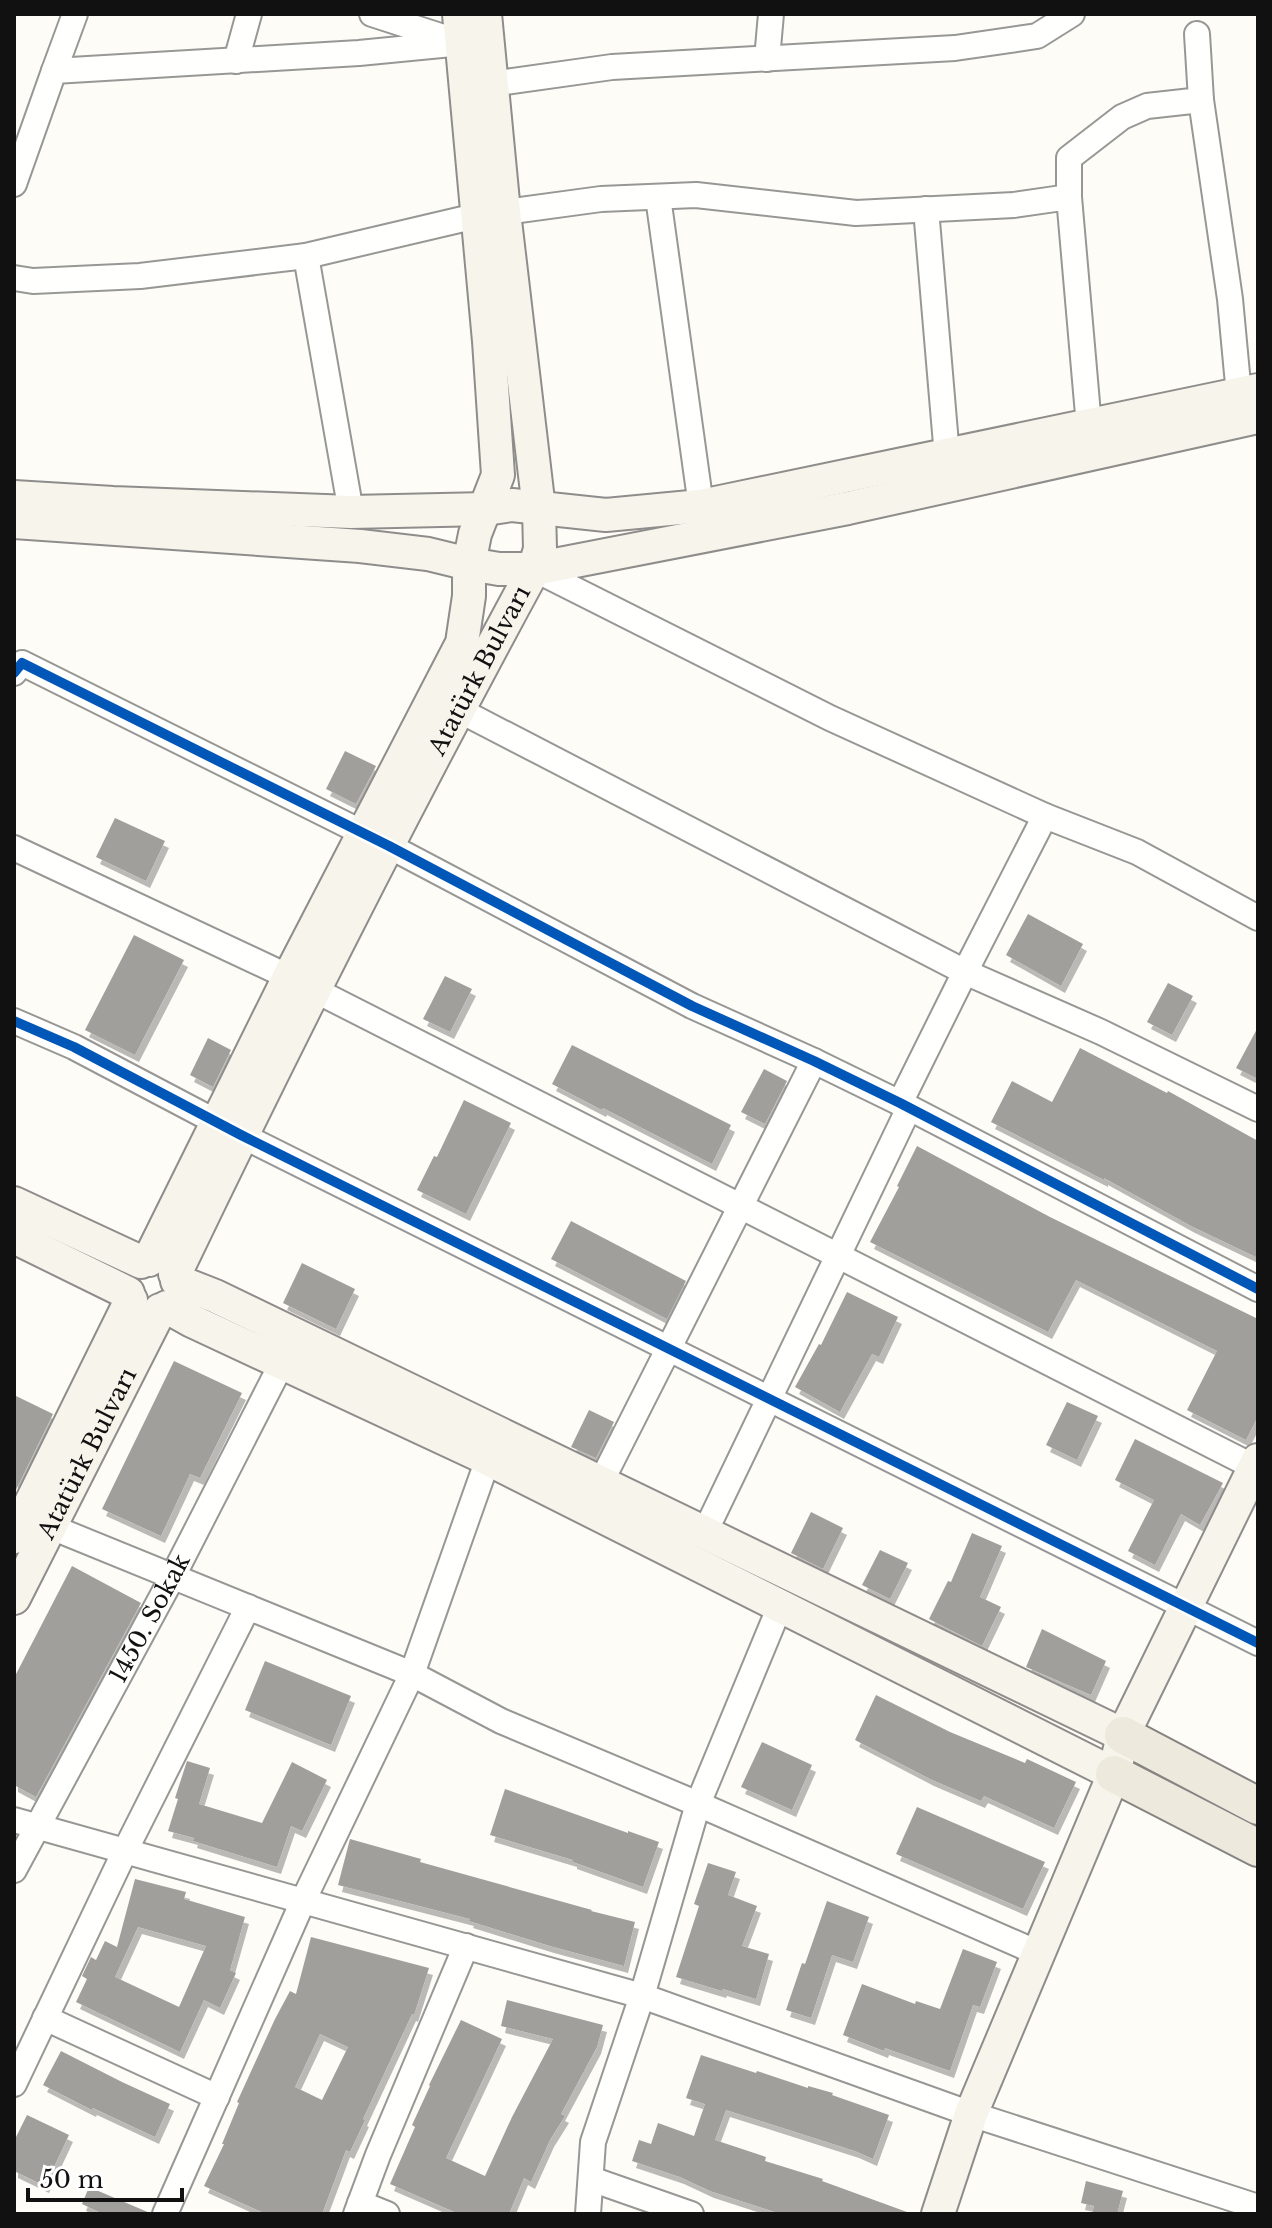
<svg xmlns="http://www.w3.org/2000/svg" width="1272" height="2228" font-family="'Libre Baskerville',serif">
  <defs>
    <filter id="shadow"><feDropShadow dx="4" dy="7" stdDeviation="0" flood-color="#0004"/></filter>
  </defs>
  <rect width="100%" height="100%" fill="#fdfcf7"/>
  <!-- building -->
  <g fill="#a19f9c" fill-rule="evenodd" filter="url(#shadow)">
    <path d="M345,751L376,766L356,804L326,789Z"/>
    <path d="M115,818L165,841L146,881L96,857Z"/>
    <path d="M1028,914L1083,944L1061,986L1006,955Z"/>
    <path d="M134,935L184,960L135,1055L85,1030Z"/>
    <path d="M445,976L472,989L450,1032L423,1019Z"/>
    <path d="M1168,983L1193,996L1172,1035L1147,1022Z"/>
    <path d="M1258,1027V1079L1236,1068Z"/>
    <path d="M208,1038L231,1050L213,1087L190,1075Z"/>
    <path d="M572,1045L731,1125L712,1164L603,1108L602,1110L552,1084Z"/>
    <path d="M1080,1048L1167,1093L1168,1091L1258,1141V1258L1191,1226L1104,1178V1180L991,1122L1012,1081L1052,1102Z"/>
    <path d="M764,1069L787,1081L765,1124L741,1112Z"/>
    <path d="M464,1100L511,1123L466,1214L417,1190L434,1156L437,1157Z"/>
    <path d="M917,1146L1050,1217L1258,1319V1416L1246,1440L1187,1410L1217,1351L1076,1280L1048,1332L870,1242L899,1187L897,1186Z"/>
    <path d="M571,1221L686,1281L667,1319L551,1259Z"/>
    <path d="M302,1263L355,1289L336,1329L283,1303Z"/>
    <path d="M847,1292L898,1317L879,1357L872,1354L840,1412L795,1387L819,1344L821,1345Z"/>
    <path d="M174,1361L242,1393L200,1478L190,1474L161,1536L102,1509Z"/>
    <path d="M14,1395L53,1414L14,1494Z"/>
    <path d="M1067,1402L1098,1416L1077,1460L1046,1445Z"/>
    <path d="M589,1410L614,1422L596,1458L571,1447Z"/>
    <path d="M1135,1439L1223,1483L1200,1525L1181,1514L1155,1565L1128,1551L1154,1500L1115,1480Z"/>
    <path d="M811,1512L843,1528L823,1569L791,1553Z"/>
    <path d="M972,1533L1002,1546L980,1597L1001,1607L982,1646L929,1619L948,1581L951,1582Z"/>
    <path d="M880,1550L908,1563L890,1599L862,1585Z"/>
    <path d="M72,1566L141,1603L36,1797L14,1785V1678Z"/>
    <path d="M1042,1629L1106,1661L1091,1695L1026,1667Z"/>
    <path d="M265,1661L351,1696L331,1745L245,1710Z"/>
    <path d="M876,1695L950,1732L1025,1763L1027,1759L1076,1782L1054,1828L984,1796L981,1801L930,1779L855,1740Z"/>
    <path d="M762,1742L812,1765L792,1810L741,1787Z"/>
    <path d="M187,1761L210,1768L199,1804L262,1823L292,1762L327,1780L302,1831L291,1826L277,1867L193,1841L194,1838L168,1831L178,1799L175,1798Z"/>
    <path d="M505,1789L628,1833V1831L659,1842L643,1887L573,1862V1860L490,1835Z"/>
    <path d="M917,1807L1045,1862L1023,1909L896,1854Z"/>
    <path d="M350,1839L421,1859L420,1862L592,1910L591,1911L635,1922L624,1966L550,1946L469,1921L470,1919L338,1885Z"/>
    <path d="M708,1863L736,1872L728,1895L757,1906L742,1946L769,1954L756,1999L723,1989L722,1991L676,1977L699,1906L694,1904Z"/>
    <path d="M135,1879L186,1892L184,1899L245,1917L230,1970L236,1973L220,2008L204,2000L180,2052L76,2002L87,1979L82,1976L91,1957L96,1960L105,1941L117,1947ZM138,1927L206,1946L179,2007L115,1977Z"/>
    <path d="M827,1901L869,1917L853,1962L832,1955L811,2018L786,2010L802,1963L805,1964Z"/>
    <path d="M311,1937L429,1968L414,2015L412,2014L363,2119L365,2120L350,2152L346,2150L322,2214H266L204,2186L224,2144H222L239,2103L237,2102L275,2019L290,1991L296,1994ZM320,2034L348,2047L322,2100L295,2087Z"/>
    <path d="M963,1949L997,1962L980,2007L973,2005L950,2071L885,2048L884,2051L843,2035L862,1984L915,2004L916,2001L940,2009Z"/>
    <path d="M507,2000L603,2025L597,2047L561,2114L565,2116L550,2140L531,2182L524,2178L509,2214H459L390,2184L415,2127L412,2125L430,2086L429,2085L461,2020L502,2039L446,2158L485,2176L512,2117L553,2039L501,2026Z"/>
    <path d="M61,2051L122,2082L170,2104L155,2137L93,2108L92,2110L43,2085Z"/>
    <path d="M701,2055L756,2073L757,2071L808,2088V2086L833,2093L832,2095L889,2115L873,2159L855,2151L726,2110L715,2140L766,2157L765,2161L823,2179L822,2181L907,2212L906,2214H781L710,2191L680,2177L632,2161L639,2140L651,2144L658,2123L694,2136L705,2104L686,2098Z"/>
    <path d="M27,2115L69,2135L45,2186L14,2171V2141Z"/>
    <path d="M1086,2181L1123,2191L1117,2214H1092L1094,2206L1081,2203Z"/>
    <path d="M89,2187L150,2213V2214H103L82,2204Z"/>
  </g>
  <g fill="none" stroke-linecap="round" stroke-linejoin="round">
    <!-- street casing -->
    <g stroke="#979795" stroke-width="28">
      <g id="street">
        <path d="M767,59L771,14"/>
        <path d="M236,61L249,14"/>
        <path d="M54,71L75,14"/>
        <path d="M476,86L612,67L955,48L1037,36L1072,14"/>
        <path d="M1201,100L1230,299L1239,395"/>
        <path d="M14,184L54,71L359,53L462,43L372,14"/>
        <path d="M658,197L701,506"/>
        <path d="M1069,197V158L1122,117L1147,106L1201,100L1197,34"/>
        <path d="M926,209L947,456"/>
        <path d="M306,256L351,512"/>
        <path d="M14,278L33,281L140,276L306,256L476,216L601,199L696,195L856,213L1014,205L1069,197L1089,426"/>
        <path d="M14,673L22,663L389,846L692,1006L814,1061L900,1103L1258,1289"/>
        <path d="M459,710L965,972L1045,816L830,718L534,569"/>
        <path d="M1045,816L1137,852L1258,918"/>
        <path d="M14,848L289,977L1254,1467"/>
        <path d="M14,1021L74,1047L241,1135L1258,1643"/>
        <path d="M900,1103L965,972L1101,1032L1258,1109"/>
        <path d="M601,1482L814,1061"/>
        <path d="M34,1520L412,1674L501,1721L698,1804L1038,1953"/>
        <path d="M705,1532L909,1108"/>
        <path d="M14,1820L642,1996L971,2114L1258,2207"/>
        <path id="s1" d="M14,1870L173,1576L282,1363"/>
        <path d="M45,2018L217,2097"/>
        <path d="M14,2084L125,1851L248,1607"/>
        <path d="M591,2179L691,2214"/>
        <path d="M360,2203L387,2214"/>
        <path d="M165,2214L303,1901L412,1674L488,1459"/>
        <path d="M356,2214L378,2155L466,1946"/>
        <path d="M588,2214L593,2142L642,1996L698,1804L780,1606"/>
      </g>
    </g>
    <!-- secondary casing -->
    <g stroke="#8e8d8b" stroke-width="36">
      <g id="secondary">
        <path d="M14,497L113,503L351,512L486,509L512,505L606,515L701,506L1258,390"/>
        <path d="M14,522L360,546L428,554L469,564L499,569H534L848,508L1258,417"/>
        <path d="M14,1203L141,1262"/>
        <path d="M14,1237L128,1293"/>
        <path d="M149,1260L289,977L462,643L469,596V564L475,534L498,475L489,341L459,14"/>
        <path id="s2" d="M175,1274C289,1036 408,801 534,569L540,549L539,509L504,212L485,14"/>
        <path d="M177,1281L215,1296L1123,1735"/>
        <path d="M167,1307L192,1321L488,1459L1114,1774"/>
        <path d="M14,1537L131,1300"/>
        <path id="s3" d="M14,1598L160,1310"/>
        <path d="M938,2214L971,2114L1114,1774L1123,1735L1258,1460"/>
      </g>
    </g>
    <!-- primary casing -->
    <g stroke="#858482" stroke-width="40">
      <g id="primary">
        <path d="M1123,1735L1258,1806"/>
        <path d="M1114,1774L1258,1848"/>
      </g>
    </g>
    <!-- street -->
    <use href="#street" stroke="#fffffe" stroke-width="24"/>
    <!-- secondary -->
    <use href="#secondary" stroke="#f6f4eb" stroke-width="32"/>
    <!-- primary -->
    <use href="#primary" stroke="#ede9dc" stroke-width="36"/>
    <!-- cycleway casing -->
    <g stroke="#fff" stroke-width="15">
      <g id="cycleway">
        <path d="M14,673L22,663L389,846L692,1006L814,1061L900,1103L1258,1289"/>
        <path d="M14,1021L74,1047L241,1135L1258,1643"/>
      </g>
    </g>
    <!-- cycleway -->
    <use href="#cycleway" stroke="#0057b8" stroke-width="10"/>
  </g>
  <g text-anchor="middle" stroke-width="8" stroke-linejoin="round" paint-order="stroke">
    <!-- street labels -->
    <g font-size="24" fill="#111" stroke="#fff">
      <text dy="8" stroke="none"><textPath href="#s2" startOffset="676">Atatürk Bulvarı</textPath></text>
      <text dy="8" stroke="none"><textPath href="#s3" startOffset="162">Atatürk Bulvarı</textPath></text>
      <text dy="8" stroke="none"><textPath href="#s1" startOffset="286">1450. Sokak</textPath></text>
    </g>
  </g>
  <!-- border -->
  <rect width="1272" height="2228" fill="none" stroke="#111111" stroke-width="32"/>
  <!-- scale -->
  <path d="M28 2188v12h154v-12" fill="none" stroke="#111111" stroke-width="4"/>
  <text x="40" y="2188" font-size="24" fill="#111111" stroke="#ffffff" stroke-width="6" paint-order="stroke">50 m</text>
</svg>
